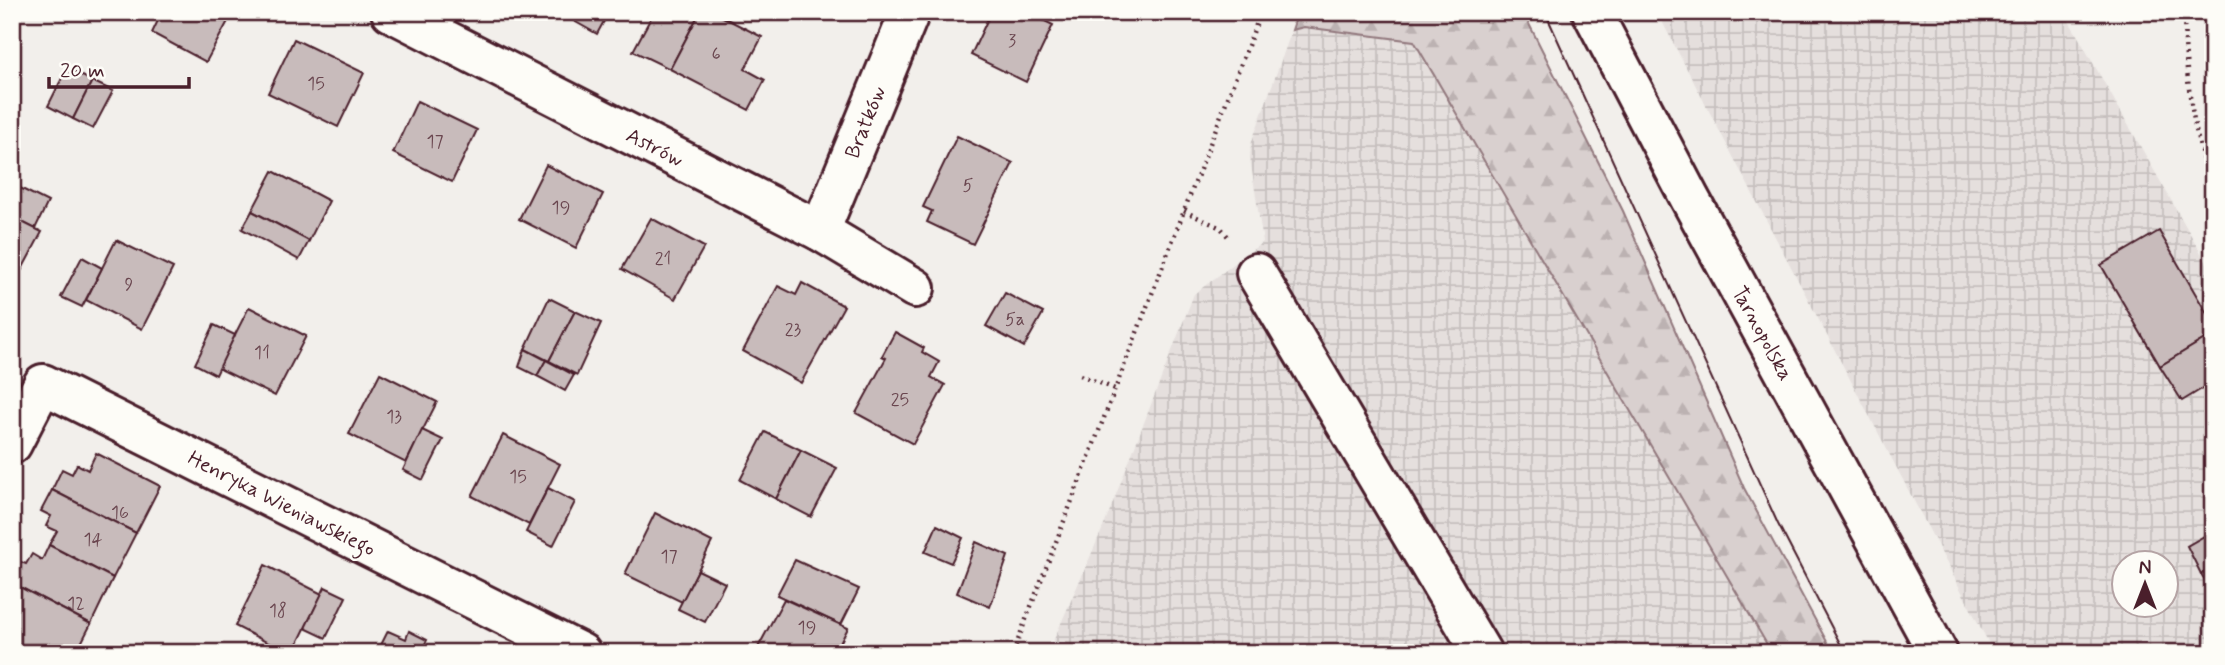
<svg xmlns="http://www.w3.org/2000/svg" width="2225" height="665" font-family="Mynerve,sans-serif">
  <defs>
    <pattern id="industrial-grid" width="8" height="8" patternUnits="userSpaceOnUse" patternTransform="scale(1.75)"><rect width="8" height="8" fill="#e5dfdd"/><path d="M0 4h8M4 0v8" fill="none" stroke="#c6bfbe"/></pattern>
    <pattern id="forest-firs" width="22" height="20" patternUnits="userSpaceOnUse" patternTransform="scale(1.75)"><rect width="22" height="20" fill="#d9d0cf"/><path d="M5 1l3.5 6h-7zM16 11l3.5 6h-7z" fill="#bcb2b2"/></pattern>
  </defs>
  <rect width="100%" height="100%" fill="#f2efeb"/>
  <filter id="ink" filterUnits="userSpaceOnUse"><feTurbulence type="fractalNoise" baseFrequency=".0143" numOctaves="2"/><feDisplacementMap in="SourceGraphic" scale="14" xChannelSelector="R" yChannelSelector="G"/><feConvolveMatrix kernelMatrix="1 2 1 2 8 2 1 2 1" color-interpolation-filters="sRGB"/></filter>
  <g filter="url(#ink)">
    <!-- industrial -->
    <g fill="url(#industrial-grid)" fill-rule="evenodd">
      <path d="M1657,12H2064L2213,274V653H1994ZM2124,564H2166V606H2124Z"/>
      <path d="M1304,27L1414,41L1772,653H1048L1105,523L1194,294L1263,242L1250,158L1251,144L1292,30Z"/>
    </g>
    <!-- forest -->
    <path fill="url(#forest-firs)" stroke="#92787d" stroke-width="2" d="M1298,12H1523L1623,211L1744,488L1833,653H1772L1414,41L1304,27L1292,30Z"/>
    <!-- building -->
    <g fill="#c8bbbb" stroke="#4a1f2b" stroke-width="2">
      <path d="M162,12H233L206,62L152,33Z"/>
      <path d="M558,12H609L597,34Z"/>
      <path d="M654,12H700L670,69L633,51Z"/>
      <path d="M700,12H713L762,37L745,69L765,80L749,110L670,69Z"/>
      <path d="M991,12H1026L1053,25L1026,82L971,55Z"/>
      <path d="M294,39L364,73L338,127L268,93Z"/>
      <path d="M67,68L92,81L73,119L48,106Z"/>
      <path d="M92,81L113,91L93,129L73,119Z"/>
      <path d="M417,101L477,130L452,182L393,153Z"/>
      <path d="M957,136L1013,163L973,244L927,222L932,211L923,207Z"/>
      <path d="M546,165L603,194L576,248L519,219Z"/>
      <path d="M273,171L329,201L309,241L252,211Z"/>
      <path d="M12,184L48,202L35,229L12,217Z"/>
      <path d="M252,211L309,241L299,260L242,229Z"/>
      <path d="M12,217L42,232L12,288Z"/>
      <path d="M651,218L704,247L675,299L622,269Z"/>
      <path d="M2159,231L2213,324V334L2160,366L2101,265Z"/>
      <path d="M116,240L173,268L142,329L86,300Z"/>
      <path d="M82,257L102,268L82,307L61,297Z"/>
      <path d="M802,283L844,306L801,383L743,351L778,286L796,295Z"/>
      <path d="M1005,293L1043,313L1024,347L986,326Z"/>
      <path d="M549,298L575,311L549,361L525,349Z"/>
      <path d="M249,307L306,336L275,396L218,368Z"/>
      <path d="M575,311L601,323L577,375L549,361Z"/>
      <path d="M214,325L235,335L216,375L195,364Z"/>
      <path d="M895,332L924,348L922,352L939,362L931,377L945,385L913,444L856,413L886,358L882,356Z"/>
      <path d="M2213,334V382L2182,401L2160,366Z"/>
      <path d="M525,349L546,360L537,376L519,367Z"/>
      <path d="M546,360L574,375L565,391L537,376Z"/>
      <path d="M380,373L437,402L406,463L349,434Z"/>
      <path d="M2213,382V404L2203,389Z"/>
      <path d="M422,430L443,440L423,480L403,470Z"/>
      <path d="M765,432L801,450L776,499L740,480Z"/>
      <path d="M503,435L560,464L529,525L472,496Z"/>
      <path d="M801,450L837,468L811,517L776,499Z"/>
      <path d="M96,453L160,486L136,533L52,490L62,469L72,474L77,464L88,470Z"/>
      <path d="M548,488L575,502L553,546L526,532Z"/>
      <path d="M52,490L136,533L113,578L49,545L57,531L46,526L51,516L41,511Z"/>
      <path d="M655,513L712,542L682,602L625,574Z"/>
      <path d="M937,525L963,538L951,563L925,552Z"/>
      <path d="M2213,531V568L2201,574L2187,546Z"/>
      <path d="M976,542L1008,556L990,607L957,593Z"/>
      <path d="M49,545L113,578L91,624L12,583V567L16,560L26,564L32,554L42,560Z"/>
      <path d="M795,560L859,589L841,625L777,595Z"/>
      <path d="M265,565L322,594L293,653H288L235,626Z"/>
      <path d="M2213,568V592L2201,574Z"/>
      <path d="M698,570L725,583L705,622L678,609Z"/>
      <path d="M12,583L91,624L76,653H31L12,643Z"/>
      <path d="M325,587L346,597L326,638L305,628Z"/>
      <path d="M784,599L848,628L835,653H755Z"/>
      <path d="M388,631L406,639L409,631L427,640L423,648L433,653H377Z"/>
    </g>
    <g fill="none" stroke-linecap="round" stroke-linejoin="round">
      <!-- minor casing -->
      <g stroke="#4a1f2b" stroke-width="44">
        <g id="minor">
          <path d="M391,12L820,231L915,288"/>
          <path d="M820,231L910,12"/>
          <path d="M1256,273L1482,653"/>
          <path d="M12,444L43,384L581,653"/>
        </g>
      </g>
      <!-- major casing -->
      <g stroke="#4a1f2b" stroke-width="44">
        <path id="major" d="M1592,12L1689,197L1938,653"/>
      </g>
      <!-- path -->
      <g stroke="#4a1f2b" stroke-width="4.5" stroke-dasharray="2 5" stroke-linecap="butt">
        <path d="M2184,12C2185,76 2192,130 2213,191"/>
        <path d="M1184,211L1221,228L1230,239"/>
        <path d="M1080,375L1115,389"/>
        <path d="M1013,653L1261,12"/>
      </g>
      <!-- minor -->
      <use href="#minor" stroke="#fdfcf7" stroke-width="38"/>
      <!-- major -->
      <use href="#major" stroke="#fdfcf7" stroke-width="38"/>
      <!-- tram -->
      <path stroke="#4a1f2b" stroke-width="2" d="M1545,12L1778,524L1845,653"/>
    </g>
  </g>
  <g text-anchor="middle" stroke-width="5" stroke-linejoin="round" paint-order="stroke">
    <!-- number labels -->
    <g font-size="18" fill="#6a464f">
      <text x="1012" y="46">3</text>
      <text x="716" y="59">6</text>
      <text x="316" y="89">15</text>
      <text x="435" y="147">17</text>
      <text x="968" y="191">5</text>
      <text x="561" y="213">19</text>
      <text x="663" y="264">21</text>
      <text x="129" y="290">9</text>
      <text x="1015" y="325">5a</text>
      <text x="793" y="335">23</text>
      <text x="262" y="358">11</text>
      <text x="900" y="405">25</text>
      <text x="394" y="422">13</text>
      <text x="518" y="482">15</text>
      <text x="120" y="518">16</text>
      <text x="93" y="545">14</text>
      <text x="669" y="562">17</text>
      <text x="76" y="609">12</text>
      <text x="278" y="616">18</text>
      <text x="807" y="633">19</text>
    </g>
    <!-- street labels -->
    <g font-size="21" fill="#4a1f2b" stroke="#fdfcf7">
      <text transform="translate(865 122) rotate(-68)" y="7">Bratków</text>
      <text transform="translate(655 147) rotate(27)" y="7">Astrów</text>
      <text transform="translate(1763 333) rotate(61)" y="7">Tarnopolska</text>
      <text transform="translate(282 503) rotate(27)" y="7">Henryka Wieniawskiego</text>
    </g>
  </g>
  <!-- margin -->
  <rect width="2225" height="665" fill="none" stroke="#fdfcf7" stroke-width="42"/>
  <rect x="21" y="21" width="2183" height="623" fill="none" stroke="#4a1f2b" stroke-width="2.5" filter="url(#ink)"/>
  <!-- north arrow -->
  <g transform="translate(2145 584)"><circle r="33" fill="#fdfcf7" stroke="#b5a4a5" stroke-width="2"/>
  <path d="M0-5L12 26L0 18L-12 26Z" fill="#4a1f2b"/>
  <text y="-10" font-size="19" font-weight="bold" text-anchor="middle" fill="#4a1f2b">N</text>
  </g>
  <!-- scale -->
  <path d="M49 77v10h140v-10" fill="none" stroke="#4a1f2b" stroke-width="3.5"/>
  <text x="60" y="77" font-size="21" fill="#4a1f2b" stroke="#fdfcf7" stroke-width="5" paint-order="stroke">20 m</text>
</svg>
